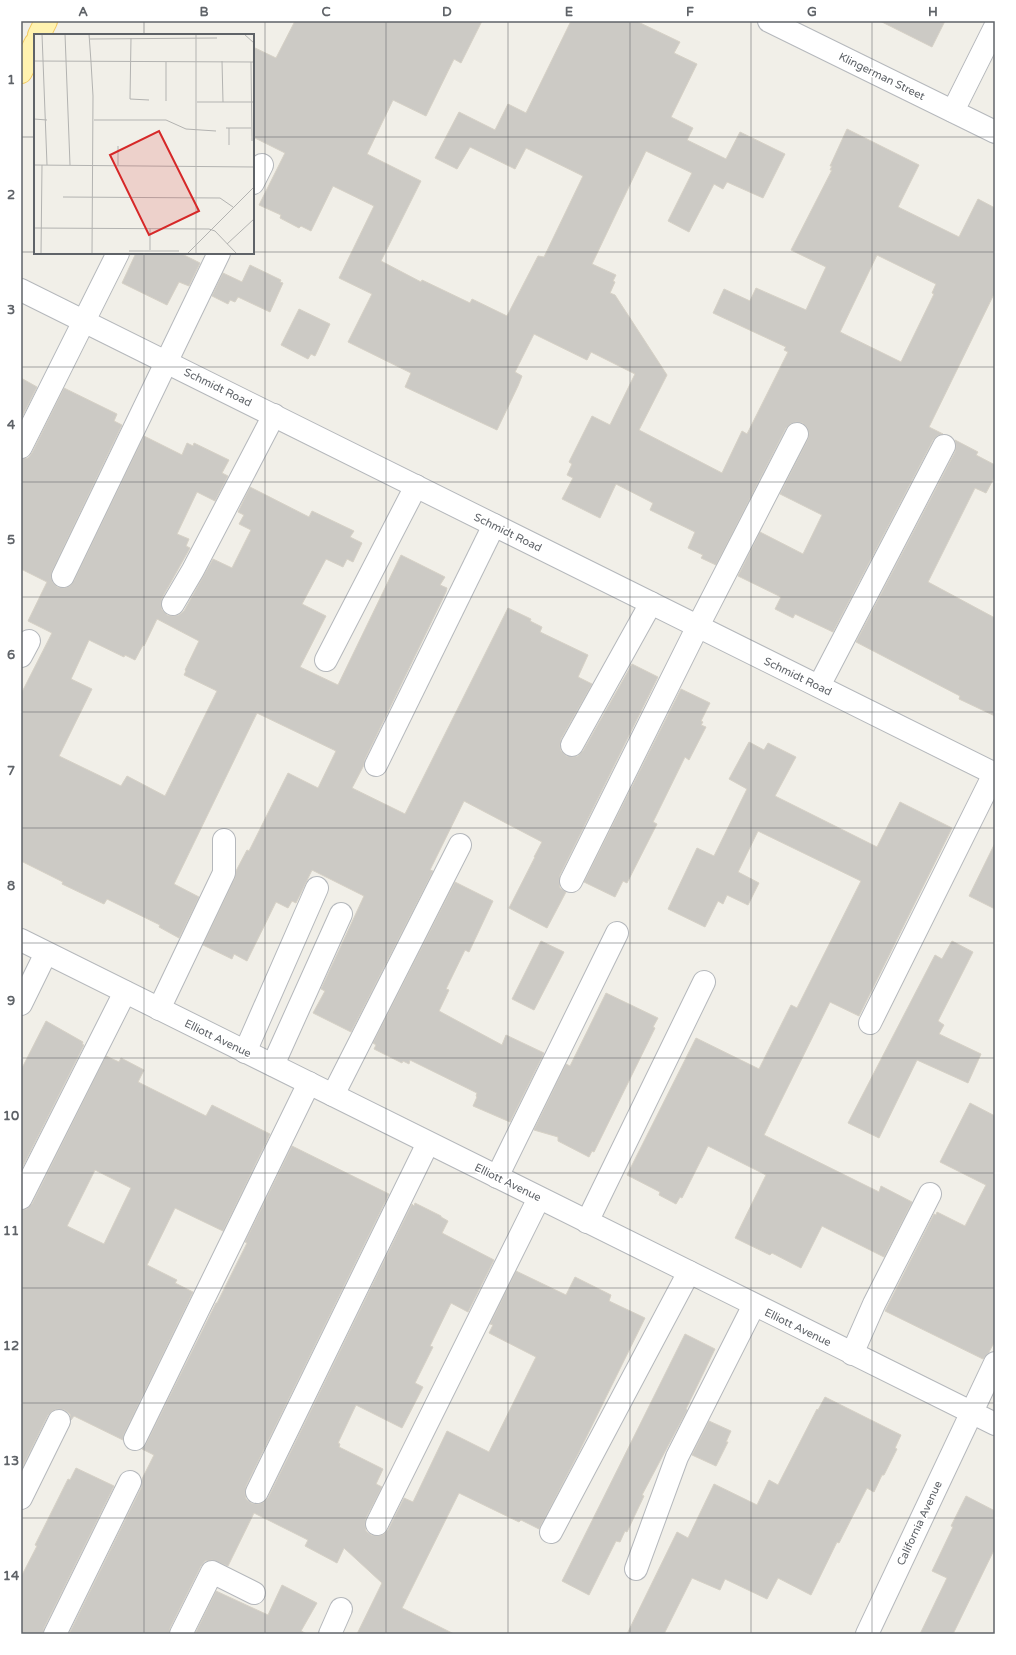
<svg xmlns="http://www.w3.org/2000/svg" width="1016" height="1655" font-family="'Varela Round',sans-serif">
  <rect width="100%" height="100%" fill="#f1efe8"/>
  <!-- building -->
  <g fill="#cccac5" stroke="#d6d1c6" fill-rule="evenodd">
    <path d="M295,21H482L461,63L454,59L426,116L393,100L367,154L421,181L381,261L421,282L422,280L470,303L472,299L507,316L538,256L544,257L583,176L526,148L515,169L470,147L457,169L435,158L459,112L495,130L508,104L526,113L571,21H636L680,42L674,53L697,64L671,117L693,128L687,140L726,159L740,132L785,154L763,198L727,182L723,189L714,184L689,232L668,221L692,173L646,151L592,264L616,275L613,281L615,282L610,293L615,295L667,375L639,430L722,473L742,431L747,434L788,352L784,350L786,347L713,313L724,289L750,301L756,288L806,310L826,267L791,250L832,170H830L832,166H830L847,129L919,165L898,207L959,237L978,199L995,208V292L929,427L943,434L937,436L933,440L833,632L795,614L793,618L775,609L781,597L738,576L760,532L803,554L822,515L780,494L808,439L809,433L807,427L803,423L796,422L790,424L786,428L716,565L701,558L703,555L688,548L695,532L650,510L653,503L616,484L600,518L562,499L573,478L567,475L572,464L569,462L592,416L610,425L635,374L591,352L587,360L534,334L515,372L522,376L518,386L497,430L405,387L411,373L348,342L372,294L339,278L374,206L333,186L311,231L301,226L299,228L280,218L281,215L259,205L285,153L253,137V47L276,58ZM877,255L936,284L932,293L934,294L901,362L840,332Z"/>
    <path d="M880,21H945L932,47Z"/>
    <path d="M136,253H180L200,263L189,286L179,282L167,305L122,283Z"/>
    <path d="M250,265L281,280L280,282L283,283L270,312L238,297L235,302L230,300L228,304L212,296L223,273L242,282Z"/>
    <path d="M299,309L330,324L315,356L311,354L308,359L281,345Z"/>
    <path d="M21,378L37,387L21,419Z"/>
    <path d="M64,388L117,414L114,421L122,425L52,571L51,577L53,583L57,587L64,588L70,586L74,581L144,436L182,455L187,443L193,446L194,443L229,460L222,473L228,476L215,501L197,492L177,534L189,539L186,546L190,548L162,598L161,604L162,610L167,615L173,616L179,615L184,611L213,559L232,568L251,530L239,524L244,515L238,512L250,487L309,517L312,511L354,531L350,537L362,543L353,562L347,559L343,567L326,559L302,604L326,616L300,667L338,685L401,555L445,577L440,585L447,588L446,592L365,759L364,765L352,788L405,814L508,608L531,619L530,621L542,627L540,632L588,655L578,677L592,684L561,739L560,746L561,751L566,756L573,757L578,756L583,751L632,664L658,677L560,875L559,881L560,888L566,892L547,928L509,908L535,857H534L542,842L464,801L430,870L433,871L351,1032L313,1013L325,991L321,989L364,896L312,870L296,903L292,901L288,908L276,902L247,961L234,954L232,959L203,945L235,878L236,871L247,850L249,851L288,773L318,788L336,751L257,713L174,884L199,897L179,938L159,927L160,925L107,899L104,904L62,884L63,882L21,861V694L52,633L28,621L47,582L21,569V459L28,458L32,453ZM157,619L199,641L185,670L186,671L184,675L217,691L165,796L127,776L121,786L59,756L92,689L71,679L89,640L124,657L125,655L135,660L143,645L144,646Z"/>
    <path d="M955,440L978,452L976,455L995,465V476L986,493L975,488L928,582L995,618V716L959,699L960,696L856,642L955,452L956,446Z"/>
    <path d="M681,689L710,703L701,721L703,722L701,725L706,727L689,760L685,757L653,822L657,824L627,883L623,881L615,897L584,882Z"/>
    <path d="M749,742L764,750L768,743L796,757L775,796L877,847L900,802L952,828L859,1016L830,1002L764,1135L879,1192L881,1186L912,1202L884,1257L822,1226L801,1268L772,1253L770,1255L735,1238L766,1175L708,1146L682,1198L680,1197L676,1204L659,1195L660,1192L627,1175L696,1038L759,1069L791,1005L797,1008L861,881L758,831L738,872L759,883L748,905L727,895L723,904L718,901L705,927L668,909L697,848L714,856L747,789L729,779Z"/>
    <path d="M995,843V909L969,896Z"/>
    <path d="M455,882L493,901L469,952L465,950L446,989L449,990L439,1011L502,1045L506,1035L544,1053L510,1122L473,1106L477,1097L476,1096L477,1093L410,1060L409,1064L403,1061L402,1063L374,1049L376,1045L373,1043Z"/>
    <path d="M541,941L564,952L534,1010L512,999Z"/>
    <path d="M952,941L973,952L938,1021L944,1025L939,1034L981,1054L968,1083L917,1060L879,1138L848,1123L935,955L942,959Z"/>
    <path d="M606,993L658,1018L653,1027L655,1028L594,1152L592,1151L589,1157L558,1141V1137L534,1130L566,1064L570,1066Z"/>
    <path d="M46,1021L83,1042L82,1044L84,1045L21,1170V1070Z"/>
    <path d="M106,1056L119,1062L121,1058L144,1070L138,1082L206,1116L212,1105L270,1134L223,1231L175,1208L147,1265L177,1280L175,1283L193,1292L124,1434L123,1440L74,1416L71,1420L70,1414L65,1410L58,1409L52,1411L48,1415L21,1470V1210L27,1209L32,1204ZM95,1170L131,1188L104,1244L67,1226Z"/>
    <path d="M970,1103L995,1116V1341L989,1352L983,1359L885,1311L934,1214L936,1215L937,1212L965,1226L986,1185L940,1162Z"/>
    <path d="M292,1146L389,1194L246,1486L245,1493L246,1499L251,1503L258,1504L264,1502L268,1498L412,1204L414,1206L415,1203L441,1216V1217L448,1221L442,1233L494,1260L468,1312L451,1303L430,1346L433,1347L415,1383L423,1387L402,1428L356,1405L338,1443L340,1444L339,1447L383,1469L376,1484L382,1487L366,1518L365,1524L366,1531L371,1535L377,1536L384,1534L388,1530L404,1498L413,1502L447,1431L489,1452L536,1357L489,1333L493,1325L490,1324L516,1271L566,1295L575,1277L611,1295L609,1301L645,1318L578,1454L539,1529L521,1520L519,1522L459,1493L402,1608L454,1634H357L382,1583L344,1548L337,1563L305,1546L308,1540L254,1513L228,1566L212,1560L205,1561L201,1566L170,1628L169,1634H69L141,1488L142,1479L154,1455L142,1449L146,1444L216,1303H217L247,1243L245,1242Z"/>
    <path d="M685,1334L715,1349L686,1409L687,1410L642,1495L644,1496L627,1532L625,1531L620,1542L616,1541L589,1595L562,1581Z"/>
    <path d="M825,1397L901,1435L895,1448L897,1449L884,1475H882L874,1492L867,1488L839,1543L837,1542L811,1595L778,1578L767,1599L725,1579L720,1590L692,1578L664,1634H627L677,1532L688,1538L714,1484L757,1505L769,1480L778,1485L817,1409L818,1410Z"/>
    <path d="M709,1421L731,1431L726,1442H728L716,1466L692,1455Z"/>
    <path d="M76,1468L114,1486L44,1628L43,1634H21V1577L37,1546L35,1545L68,1479L70,1480Z"/>
    <path d="M966,1496L995,1511V1548L953,1634H920L947,1578L932,1571L953,1527L951,1526Z"/>
    <path d="M282,1585L317,1603L301,1631L307,1634H195L216,1591L268,1615Z"/>
  </g>
  <g fill="none" stroke-linecap="round" stroke-linejoin="round">
    <!-- minor casing -->
    <g stroke="#b5b8bc" stroke-width="24">
      <g id="minor">
        <path d="M769,21L995,132"/>
        <path d="M953,111L995,27"/>
        <path d="M253,183L262,165"/>
        <path d="M21,290L995,774"/>
        <path d="M21,447L118,253"/>
        <path d="M63,576L219,253"/>
        <path d="M173,604L193,570L274,415"/>
        <path d="M21,656L29,641"/>
        <path d="M326,660L416,486"/>
        <path d="M819,686L944,446"/>
        <path d="M572,745L651,603"/>
        <path d="M376,765L494,525"/>
        <path d="M571,881L698,626L797,434"/>
        <path d="M21,940L995,1424"/>
        <path d="M21,1004L46,953"/>
        <path d="M159,1009L224,873V840"/>
        <path d="M870,1023L995,772"/>
        <path d="M245,1052L317,888"/>
        <path d="M273,1065L341,914"/>
        <path d="M333,1095L460,845"/>
        <path d="M497,1177L617,933"/>
        <path d="M21,1198L125,992"/>
        <path d="M587,1222L704,982"/>
        <path d="M852,1354L874,1304L930,1194"/>
        <path d="M135,1439L309,1083"/>
        <path d="M257,1492L428,1143"/>
        <path d="M21,1498L59,1421"/>
        <path d="M377,1524L539,1198"/>
        <path d="M551,1532L689,1272"/>
        <path d="M636,1569L677,1457L754,1305"/>
        <path d="M55,1634L130,1482"/>
        <path d="M181,1634L212,1572L254,1593"/>
        <path d="M330,1634L341,1609"/>
        <path d="M867,1634L995,1363"/>
      </g>
    </g>
    <!-- major casing -->
    <g stroke="#f2c960" stroke-width="24">
      <g id="major">
        <path d="M39,35L46,21"/>
        <path d="M21,72L35,44"/>
      </g>
    </g>
    <!-- minor -->
    <use href="#minor" stroke="#fff" stroke-width="22"/>
    <!-- major -->
    <use href="#major" stroke="#fff2af" stroke-width="22"/>
  </g>
  <!-- grid -->
  <path fill="none" stroke="#5f6368" stroke-width="1" stroke-opacity="0.55" d="M144,21V35M265,21V1634M386,21V1634M508,21V1634M630,21V1634M751,21V1634M872,21V1634M21,137H35M253,137H995M21,252H35M253,252H995M144,253V1634M21,367H995M21,482H995M21,597H995M21,712H995M21,828H995M21,943H995M21,1058H995M21,1173H995M21,1288H995M21,1403H995M21,1518H995"/>
  <g text-anchor="middle" stroke-width="3" stroke-linejoin="round" paint-order="stroke">
    <!-- street labels -->
    <g font-size="11" fill="#5f6368" stroke="#fff">
      <text transform="translate(882 76) rotate(26)" y="4">Klingerman Street</text>
      <text transform="translate(218 387) rotate(26)" y="4">Schmidt Road</text>
      <text transform="translate(508 532) rotate(26)" y="4">Schmidt Road</text>
      <text transform="translate(798 676) rotate(26)" y="4">Schmidt Road</text>
      <text transform="translate(218 1038) rotate(26)" y="4">Elliott Avenue</text>
      <text transform="translate(508 1182) rotate(26)" y="4">Elliott Avenue</text>
      <text transform="translate(798 1327) rotate(26)" y="4">Elliott Avenue</text>
      <text transform="translate(919 1523) rotate(-65)" y="4">California Avenue</text>
    </g>
  </g>
  <!-- overview -->
  <g transform="translate(34 34)">
    <rect width="220" height="220" fill="#f1efe8"/>
    <path fill="none" stroke="#b3b3b1" stroke-width="1" d="M8,0L13,131M31,0L36,131M55,0L57,28M210,0L220,9M97,4L96,65L115,66M56,5L183,4M0,27L220,28M188,27L189,68M57,28L59,62L58,220M132,28V67M217,28L218,107M163,68H220M0,85L13,86M60,86H132L152,95L182,97M192,94H217M195,94V111M0,131L220,133M84,131V112M29,163L186,164L199,173M0,194L175,195L181,197L203,220M193,210L220,185M116,216V194M95,217H145M7,220L8,131M153,220L220,153M162,220V0"/>
    <path fill="#d62828" fill-opacity="0.15" stroke="#d62828" stroke-width="2" d="M125,97L165,177L115,201L76,121Z"/>
    <rect width="220" height="220" fill="none" stroke="#5f6368" stroke-width="2"/>
  </g>
  <!-- border -->
  <rect width="1016" height="1655" fill="none" stroke="#ffffff" stroke-width="44"/>
  <rect x="22" y="22" width="972" height="1611" fill="none" stroke="#5f6368" stroke-width="1.5"/>
  <g font-size="13" text-anchor="middle" font-weight="bold" fill="#5f6368">
    <text x="83" y="16">A</text>
    <text x="204" y="16">B</text>
    <text x="326" y="16">C</text>
    <text x="447" y="16">D</text>
    <text x="569" y="16">E</text>
    <text x="690" y="16">F</text>
    <text x="812" y="16">G</text>
    <text x="933" y="16">H</text>
    <text x="11" y="84">1</text>
    <text x="11" y="199">2</text>
    <text x="11" y="314">3</text>
    <text x="11" y="429">4</text>
    <text x="11" y="544">5</text>
    <text x="11" y="659">6</text>
    <text x="11" y="775">7</text>
    <text x="11" y="890">8</text>
    <text x="11" y="1005">9</text>
    <text x="11" y="1120">10</text>
    <text x="11" y="1235">11</text>
    <text x="11" y="1350">12</text>
    <text x="11" y="1465">13</text>
    <text x="11" y="1580">14</text>
  </g>
</svg>
